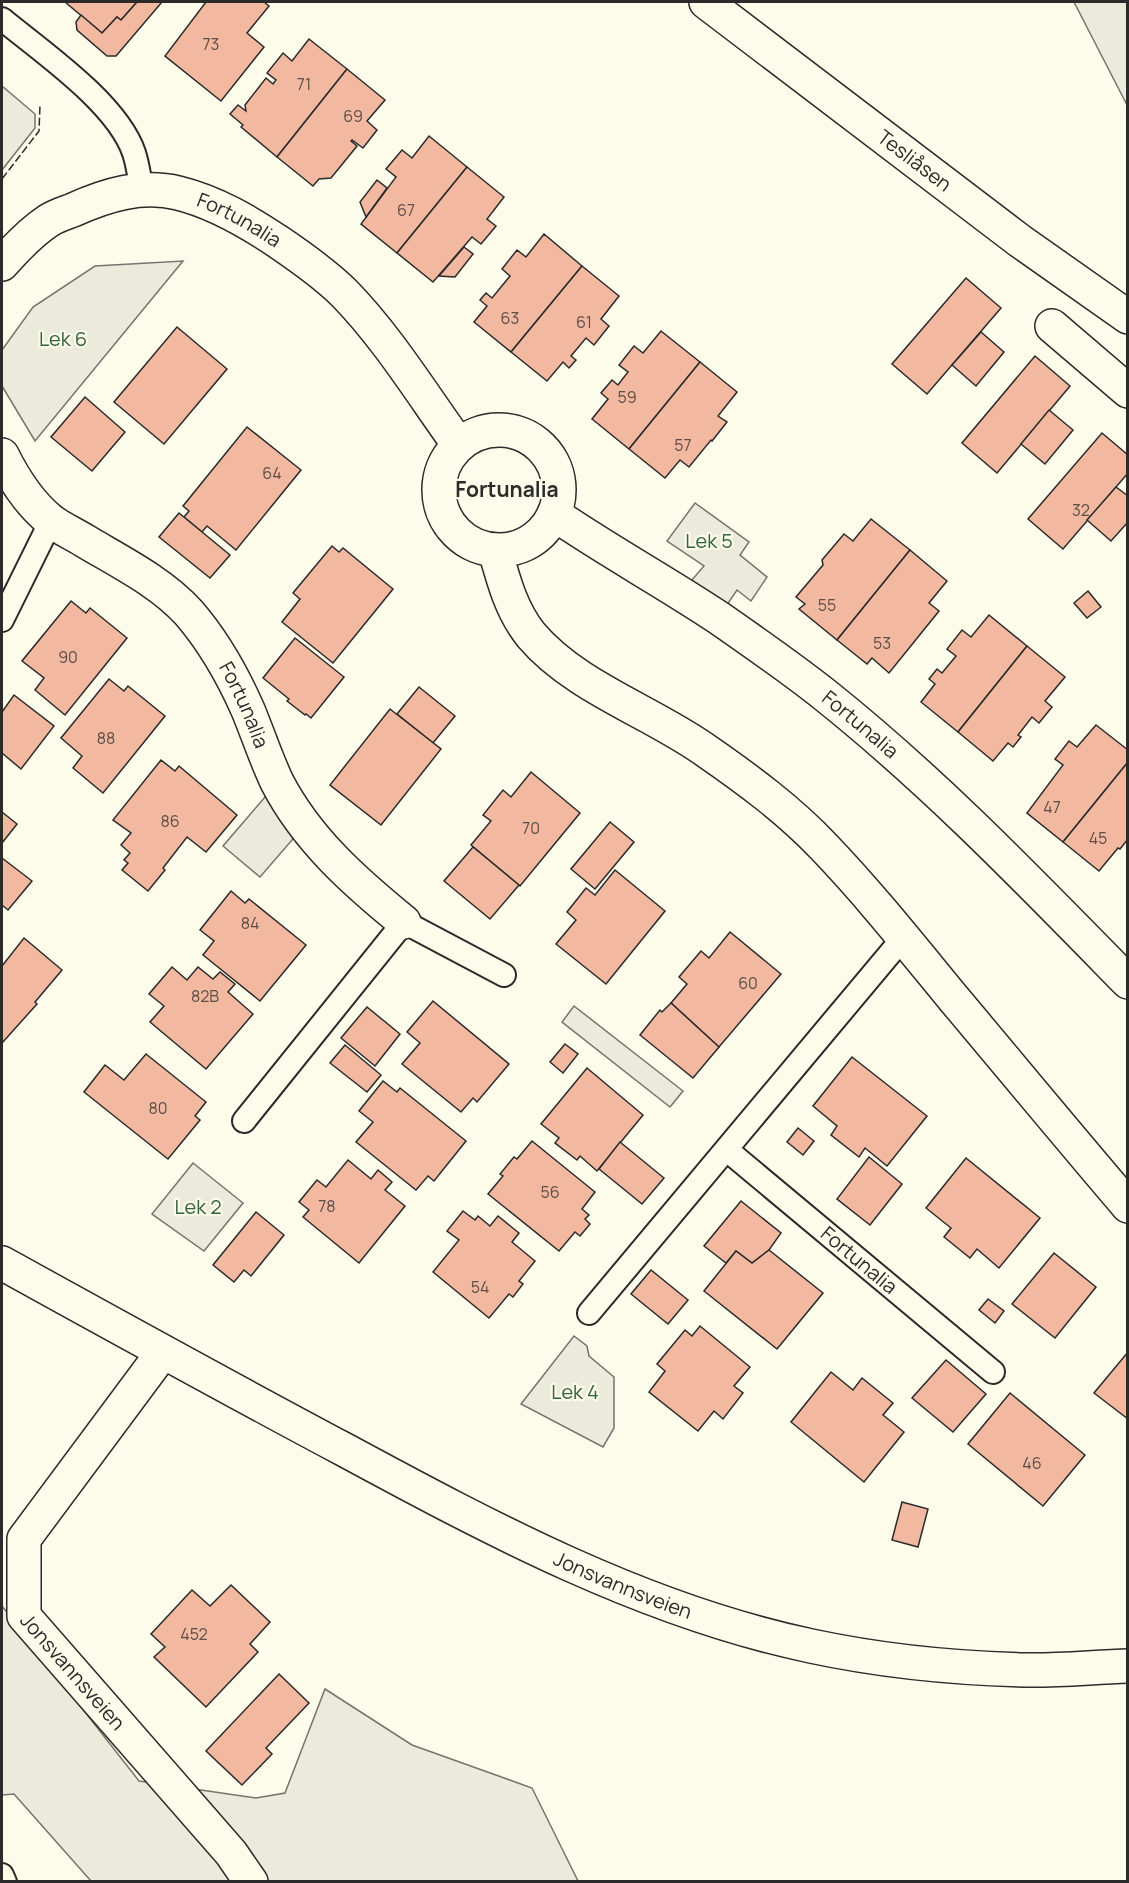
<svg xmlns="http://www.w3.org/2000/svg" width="1129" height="1883" font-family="Manrope,sans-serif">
  <rect width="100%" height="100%" fill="#fdfbea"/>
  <!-- green -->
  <g fill="#ecebdb" stroke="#74746e" stroke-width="1.5">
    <path d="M1074,2H1127V105Z"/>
    <path d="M2,86L35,114V128L2,170Z"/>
    <path d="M183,261L35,441L2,386V350L33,307L95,266Z"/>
    <path d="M695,503L749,542L740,555L767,577L751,601L737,590L718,618L680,594L704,566L667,541Z"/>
    <path d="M574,1006L683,1091L670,1107L562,1022Z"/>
    <path d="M193,1163L243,1203L204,1251L152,1214Z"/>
    <path d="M574,1336L587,1346L589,1356L614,1377V1428L603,1447L521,1404Z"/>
    <path d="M2,1606L139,1781L256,1798L285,1793L325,1689L412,1745L532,1788L578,1881H91L14,1794L2,1795Z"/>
  </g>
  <!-- parking -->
  <path fill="#eceadb" stroke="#74746e" stroke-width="1.5" d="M278,782L305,825L260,877L223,846Z"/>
  <!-- building -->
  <g fill="#f2b8a0" stroke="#2b2b2b" stroke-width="1.5">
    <path d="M65,2H137L121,20L117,17L102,33Z"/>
    <path d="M137,2H162L116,56H107L77,30L76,22L81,15L102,33L117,17L121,20Z"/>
    <path d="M206,2H264L269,6L247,33L264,47L221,101L165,56Z"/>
    <path d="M309,39L347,69L277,157L241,127L243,125L230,114L238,105L246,111L245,105L266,78L273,84L276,80L267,73L283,53L292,61Z"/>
    <path d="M347,69L385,100L367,121L377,130L363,148L352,140L351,141L357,146L331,178L319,179L313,186L277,157Z"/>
    <path d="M429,136L467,167L397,253L361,224L396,177L386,169L402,150L412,158Z"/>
    <path d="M467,167L504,197L487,219L496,226L481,244L472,237L433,282L397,253Z"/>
    <path d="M377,180L387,188L366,217L360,202Z"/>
    <path d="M544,234L582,266L511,352L474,322L487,306L480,300L486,293L492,298L510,276L502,269L517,250L526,257Z"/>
    <path d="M464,247L473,254L455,277L439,276Z"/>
    <path d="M582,266L619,296L601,319L609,326L594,345L586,338L571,356L576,360L569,368L563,362L547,381L511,352Z"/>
    <path d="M966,278L1001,308L927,394L892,364Z"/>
    <path d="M177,327L227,369L164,444L114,402Z"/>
    <path d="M661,331L700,362L629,449L592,419L608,399L601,393L612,380L618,385L628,372L619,365L634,346L643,353Z"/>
    <path d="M981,332L1004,352L976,386L952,365Z"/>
    <path d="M1035,356L1070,386L997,473L962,443Z"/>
    <path d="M700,362L737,392L718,416L727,422L712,441L711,440L689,467L680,460L665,478L629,449Z"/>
    <path d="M85,397L125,432L92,471L51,437Z"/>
    <path d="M1049,410L1073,430L1045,464L1021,444Z"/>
    <path d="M247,427L301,470L236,550L207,526L202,532L184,517L189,511L183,506Z"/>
    <path d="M1102,433L1128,455V473L1063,549L1028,519Z"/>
    <path d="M1116,487L1128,496V522L1111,541L1087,520Z"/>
    <path d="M179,513L230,555L210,578L159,537Z"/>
    <path d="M871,519L910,550L837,640L799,609L805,604L796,597L823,565L822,560L844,534L853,541Z"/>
    <path d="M332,546L339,552L343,548L393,589L333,663L282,622L300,599L293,593Z"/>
    <path d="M910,550L947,581L929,603L939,611L889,673L872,658L867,664L837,640Z"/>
    <path d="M1088,591L1101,607L1087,618L1074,603Z"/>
    <path d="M71,601L86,613L90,608L127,638L65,715L35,690L44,678L22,661Z"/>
    <path d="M989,615L1027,646L958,732L921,702L935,684L929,679L937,669L942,673L956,656L947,649L962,630L971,637Z"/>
    <path d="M295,638L344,677L311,718L306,714L305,715L287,701L289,699L263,678Z"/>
    <path d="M1027,646L1065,677L1045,701L1052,707L1039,723L1032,717L1018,735L1021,737L1013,747L1008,743L993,761L958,732Z"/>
    <path d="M109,679L124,691L128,686L165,716L103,793L73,768L82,756L61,738Z"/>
    <path d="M419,687L455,716L433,743L397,714Z"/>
    <path d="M14,695L54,726L21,769L2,753V712Z"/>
    <path d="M390,709L441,749L381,825L330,785Z"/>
    <path d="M1096,725L1128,750V762L1063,842L1027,813L1063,765L1055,759L1069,741L1077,747Z"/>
    <path d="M161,760L175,771L179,766L237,815L206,852L187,837L163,868L165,870L148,891L122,870L128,863L124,860L130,853L121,845L131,833L113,820Z"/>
    <path d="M1128,762V839L1120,849L1118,848L1099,871L1063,842Z"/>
    <path d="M531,772L580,813L520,886L471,845L491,821L483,815L503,790L511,797Z"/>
    <path d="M2,812L17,824L2,843Z"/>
    <path d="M610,822L634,842L595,889L571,869Z"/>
    <path d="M473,847L519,885L490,919L444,881Z"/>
    <path d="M2,858L32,881L8,910L2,905Z"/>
    <path d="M615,870L665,911L606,984L556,944L576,920L567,912L586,888L595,895Z"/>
    <path d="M231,891L245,903L249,899L306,945L260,1001L203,955L214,941L200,930Z"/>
    <path d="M730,932L781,974L719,1047L671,1003L687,984L679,977L701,951L709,958Z"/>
    <path d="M24,938L62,970L35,1002L37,1004L2,1043V966Z"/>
    <path d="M172,967L187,980L198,967L213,979L220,972L235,984L228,992L253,1014L206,1069L150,1022L164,1006L149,994Z"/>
    <path d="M433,1001L509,1064L477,1102L473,1098L461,1112L402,1064L420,1043L407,1032Z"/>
    <path d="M671,1003L719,1047L693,1078L640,1035L660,1010L662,1012Z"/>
    <path d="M367,1007L400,1034L375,1066L341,1038Z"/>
    <path d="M565,1044L578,1054L563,1073L550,1062Z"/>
    <path d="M345,1045L381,1075L367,1092L330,1063Z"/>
    <path d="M146,1054L206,1102L195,1116L200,1120L168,1159L84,1092L105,1065L124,1080Z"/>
    <path d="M852,1057L927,1116L887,1166L865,1148L859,1157L831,1135L837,1126L813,1106Z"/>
    <path d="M587,1068L643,1115L597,1171L580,1156L577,1160L555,1143L559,1138L541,1124Z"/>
    <path d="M383,1081L397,1092L400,1088L466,1141L434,1181L428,1176L416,1190L356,1142L373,1122L359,1111Z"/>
    <path d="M798,1128L814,1141L803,1155L787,1142Z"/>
    <path d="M532,1141L595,1192L582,1209L589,1215L585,1219L590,1224L580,1236L575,1232L559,1251L488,1194L503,1176L500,1174L514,1157L517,1159Z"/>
    <path d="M620,1142L664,1178L642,1204L599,1169Z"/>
    <path d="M869,1157L902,1184L870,1225L837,1199Z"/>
    <path d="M966,1158L1040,1218L999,1268L977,1249L970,1258L944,1237L951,1228L926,1208Z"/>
    <path d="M348,1160L371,1179L378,1170L392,1182L385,1190L405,1206L359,1263L303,1217L309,1210L299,1202L317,1180L326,1187Z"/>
    <path d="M741,1201L781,1233L769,1250L752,1263L736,1251L726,1263L704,1246Z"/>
    <path d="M463,1211L475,1220L478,1216L490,1226L498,1216L519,1233L512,1242L535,1261L519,1281L523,1284L513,1297L509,1294L489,1318L433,1272L459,1240L447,1231Z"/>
    <path d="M256,1212L284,1235L251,1276L244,1270L234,1282L213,1265Z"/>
    <path d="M769,1250L823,1293L777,1349L704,1291L736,1251L752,1263Z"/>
    <path d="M1054,1253L1096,1287L1055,1338L1012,1304Z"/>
    <path d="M651,1270L688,1300L668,1324L631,1294Z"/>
    <path d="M988,1299L1004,1311L995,1323L979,1310Z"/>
    <path d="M700,1326L750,1367L734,1386L743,1393L723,1419L714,1411L698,1431L649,1392L665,1371L657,1364L685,1330L692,1336Z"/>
    <path d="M1128,1352V1419L1094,1393Z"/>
    <path d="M946,1360L986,1394L953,1432L912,1398Z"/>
    <path d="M831,1372L853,1390L862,1378L893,1403L883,1415L904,1432L864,1482L791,1422Z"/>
    <path d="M1010,1393L1085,1455L1043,1506L968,1444Z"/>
    <path d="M902,1502L928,1509L918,1547L892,1540Z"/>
    <path d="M231,1585L270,1622L250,1644L258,1652L206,1707L154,1657L165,1647L151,1634L192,1590L210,1606Z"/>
    <path d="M279,1674L309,1703L266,1748L272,1754L242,1785L206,1751Z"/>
  </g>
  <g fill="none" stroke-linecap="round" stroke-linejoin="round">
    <!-- lane casing -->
    <g stroke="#2b2b2b" stroke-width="26">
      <g id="lane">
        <path d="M2,19C42,52 117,103 134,153C138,165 139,177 142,189"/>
        <path d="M2,620L51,521"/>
        <path d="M244,1121L404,922L504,975"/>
        <path id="s1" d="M727,1150L993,1372"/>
        <path d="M589,1313L903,938"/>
        <path d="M2,1875L5,1882"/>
      </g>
    </g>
    <!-- street casing -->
    <g stroke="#2b2b2b" stroke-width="36">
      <g id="street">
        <path id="s2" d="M706,2L1020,241L1128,317"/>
        <path id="s3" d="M2,264C16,248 30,233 48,221C55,216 65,213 73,210C106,195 142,184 178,193C215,202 249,222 280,243C302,258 325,274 344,293C388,338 422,394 459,445"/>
        <path d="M1052,326L1128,391"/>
        <circle cx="499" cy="490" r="60"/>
        <path id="s4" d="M2,455C14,479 28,502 50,520C60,528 74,534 85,541C120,562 161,582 189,613C214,642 233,676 248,710C258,734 266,759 277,782C307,840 355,882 404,922"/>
        <path id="s5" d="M554,514C608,551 665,582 719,618C755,643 791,668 825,695C934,782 1030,882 1128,982"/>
        <path d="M495,550C503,579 511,610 531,635C575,687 650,711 705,750C747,779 789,810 824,847C870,895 912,948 954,999C1012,1068 1069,1137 1128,1206"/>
        <path id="s6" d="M163,1352L24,1539V1616L231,1853L251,1882"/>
      </g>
    </g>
    <!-- secondary casing -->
    <g stroke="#2b2b2b" stroke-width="36">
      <g id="secondary">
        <path id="s7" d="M2,1263C116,1326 230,1389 345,1450C493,1530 645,1611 811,1646C881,1661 952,1668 1024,1670C1058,1671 1093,1667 1128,1666"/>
      </g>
    </g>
    <!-- lane -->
    <use href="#lane" stroke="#fdfbea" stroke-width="22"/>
    <!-- street -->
    <use href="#street" stroke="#fdfbea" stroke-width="33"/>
    <!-- secondary -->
    <use href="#secondary" stroke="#fdfbea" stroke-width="33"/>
    <!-- fence -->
    <path stroke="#2b2b2b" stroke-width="1.5" stroke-dasharray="8 3" stroke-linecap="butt" d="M2,179L39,131L40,105"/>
  </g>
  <g text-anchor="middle" stroke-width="4.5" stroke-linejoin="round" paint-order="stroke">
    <!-- number labels -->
    <g font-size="16" fill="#5d4e48">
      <text x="211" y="50">73</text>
      <text x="304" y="90">71</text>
      <text x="353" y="122">69</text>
      <text x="406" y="216">67</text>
      <text x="510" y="324">63</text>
      <text x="584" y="328">61</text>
      <text x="627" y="403">59</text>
      <text x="683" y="451">57</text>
      <text x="272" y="479">64</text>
      <text x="1081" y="516">32</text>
      <text x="827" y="611">55</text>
      <text x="882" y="649">53</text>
      <text x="68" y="663">90</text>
      <text x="106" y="744">88</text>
      <text x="1052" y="813">47</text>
      <text x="170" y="827">86</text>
      <text x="531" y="834">70</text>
      <text x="1098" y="844">45</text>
      <text x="250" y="929">84</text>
      <text x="748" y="989">60</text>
      <text x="205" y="1002">82B</text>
      <text x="158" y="1114">80</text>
      <text x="550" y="1198">56</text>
      <text x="327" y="1212">78</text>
      <text x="480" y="1293">54</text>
      <text x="1032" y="1469">46</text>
      <text x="194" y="1640">452</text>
    </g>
    <!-- street labels -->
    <g font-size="20" fill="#2b2b2b" stroke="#fdfbea">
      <text dy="7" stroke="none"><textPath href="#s2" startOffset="262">Tesliåsen</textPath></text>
      <text dy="7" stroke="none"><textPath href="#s3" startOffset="266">Fortunalia</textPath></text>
      <text dy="7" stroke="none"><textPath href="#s4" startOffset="357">Fortunalia</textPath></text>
      <text dy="7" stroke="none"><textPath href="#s5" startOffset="372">Fortunalia</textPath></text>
      <text dy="7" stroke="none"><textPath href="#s1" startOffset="172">Fortunalia</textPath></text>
      <text dy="7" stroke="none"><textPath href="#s7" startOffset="700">Jonsvannsveien</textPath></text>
      <text dy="7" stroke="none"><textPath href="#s6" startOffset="384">Jonsvannsveien</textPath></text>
    </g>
    <!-- park labels -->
    <g font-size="20" fill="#34623c" stroke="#fdfbea">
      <text x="63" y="346">Lek 6</text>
      <text x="709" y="548">Lek 5</text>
      <text x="198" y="1214">Lek 2</text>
      <text x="575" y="1399">Lek 4</text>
    </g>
    <!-- neighbourhood labels -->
    <g font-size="21" font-weight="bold" fill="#2b2b2b" stroke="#fdfbea">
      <text x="507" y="497">Fortunalia</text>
    </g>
  </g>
  <!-- border -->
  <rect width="1129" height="1883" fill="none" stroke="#2b2b2b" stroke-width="6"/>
</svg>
